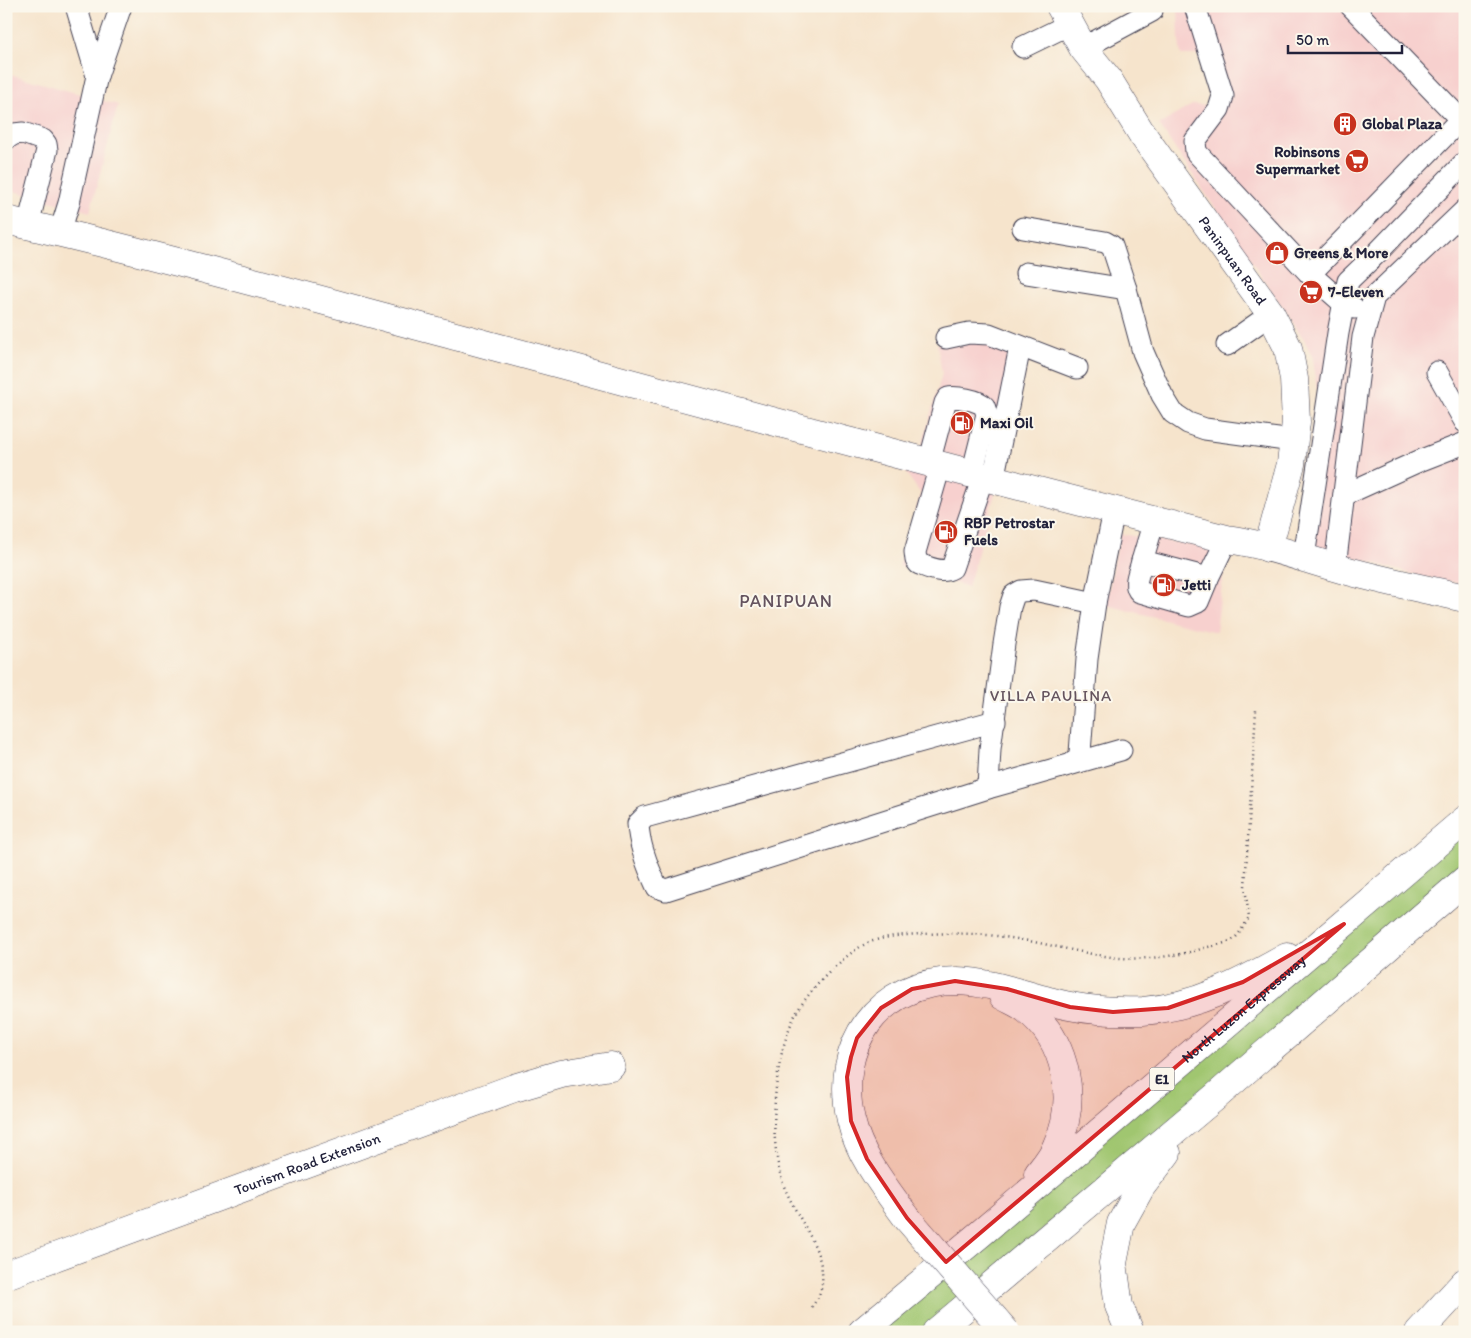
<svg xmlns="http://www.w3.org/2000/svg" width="1471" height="1338" font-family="Itim,sans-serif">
  <rect width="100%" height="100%" fill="#fbf7ec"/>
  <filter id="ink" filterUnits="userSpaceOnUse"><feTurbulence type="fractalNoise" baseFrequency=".02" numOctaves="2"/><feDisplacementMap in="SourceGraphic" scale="10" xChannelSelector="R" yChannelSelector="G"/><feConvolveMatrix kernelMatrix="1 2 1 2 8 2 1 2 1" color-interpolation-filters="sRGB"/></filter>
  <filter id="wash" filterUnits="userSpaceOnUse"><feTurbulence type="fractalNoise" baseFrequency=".0096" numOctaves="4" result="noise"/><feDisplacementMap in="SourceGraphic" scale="20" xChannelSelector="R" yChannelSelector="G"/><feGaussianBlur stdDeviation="1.12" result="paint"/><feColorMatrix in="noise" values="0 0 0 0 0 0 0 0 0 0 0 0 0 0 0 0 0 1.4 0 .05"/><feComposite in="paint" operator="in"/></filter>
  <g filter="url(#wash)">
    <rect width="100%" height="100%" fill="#f6e4cc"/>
    <!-- built -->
    <g fill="#f7d0ce">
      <path d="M1178,6H1465V584L1423,577L1300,542L1319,407L1313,358L1304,339L1159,125L1192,105L1219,106L1205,55H1181L1179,41Z"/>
      <path d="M6,73L118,105L90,212L6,189Z"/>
      <path d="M974,335L1016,347L990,466L921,448L942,374L937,344Z"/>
      <path d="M898,462L996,490L968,587L899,566L921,494Z"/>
      <path d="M1120,534L1226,550L1216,632L1106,605Z"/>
    </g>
    <!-- green -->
    <path fill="#a0c670" stroke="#617456" d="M1465,829V871L924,1332H877Z"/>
  </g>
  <g filter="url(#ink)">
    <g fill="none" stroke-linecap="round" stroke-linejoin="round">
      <!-- minor casing -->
      <g stroke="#423f51" stroke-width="23">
        <g id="minor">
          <path d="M76,6L97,76"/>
          <path d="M1195,6L1223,96L1219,109L1195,141L1196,152L1310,274L1344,304L1354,308"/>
          <path d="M1351,6L1465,124"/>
          <path d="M1023,47L1070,24"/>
          <path d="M1083,48L1152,11"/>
          <path d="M6,139L14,134L23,133L43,140L46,144L47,150L28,225"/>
          <path d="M1023,228L1105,242L1112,246L1126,289L1143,352L1162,395L1173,413L1188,423L1205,429L1293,441"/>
          <path d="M60,232L69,203L97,76L121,6"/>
          <path d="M1026,273L1126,289"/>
          <path d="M1310,274L1460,120"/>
          <path d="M946,338L969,333L989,334L1077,368"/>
          <path d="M1227,345L1271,314"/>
          <path d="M1437,372L1465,422"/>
          <path d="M929,463L945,403L948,398C955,396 979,400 984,406C985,408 986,412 987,414L972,474"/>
          <path d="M940,466L915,552L916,560L919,564C930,568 942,574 952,568L983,477"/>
          <path d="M993,480L1020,347"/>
          <path d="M1344,495L1419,461L1465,443"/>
          <path d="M1154,521L1142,561L1208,578L1227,539"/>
          <path d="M1304,557L1338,333L1348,281L1377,253L1465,162"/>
          <path d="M1142,561C1140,571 1132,585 1140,592L1189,606L1198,602L1208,578"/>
          <path d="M1335,567L1363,337L1374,297L1465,210"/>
          <path d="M995,721L645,817L638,824C639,845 648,868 657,887L666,890L988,788L1121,750"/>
          <path d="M1073,763L1078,758L1080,753L1087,659L1095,603L1114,511"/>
          <path d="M988,788L990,749L1004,644L1010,607L1014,595L1021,591L1034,590L1095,603"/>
        </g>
      </g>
      <!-- major casing -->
      <g stroke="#423f51" stroke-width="29">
        <g id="major">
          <path id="s1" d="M1060,6L1083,48L1108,79L1142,134L1271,314L1288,348L1294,379L1296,422L1291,464L1268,548"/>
          <path d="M6,220C155,254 301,295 448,334C708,404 967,474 1227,539C1264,544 1299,557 1334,567C1377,580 1421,588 1465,598"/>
          <path id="s2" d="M6,1275L514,1088L561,1074L611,1066"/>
        </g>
      </g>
      <!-- highway casing -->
      <g stroke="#423f51" stroke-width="29">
        <g id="highway">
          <path d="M1003,996C1010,1000 1020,1004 1026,1009C1067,1040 1078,1100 1057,1145C1053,1156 1045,1165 1038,1174"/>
          <path d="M907,1218C886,1189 859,1156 851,1120C833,1046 878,981 957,981C989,982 1018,993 1049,1001C1079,1010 1112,1012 1143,1011C1196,1007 1241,983 1287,957"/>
          <path id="s3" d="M862,1332L980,1234L1465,820"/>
          <path d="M936,1332L1214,1098L1465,880"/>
          <path d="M1130,1332L1119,1306L1113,1263L1121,1223L1141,1187L1167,1153"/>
          <path d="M1419,1332L1465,1282"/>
        </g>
      </g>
      <!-- path -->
      <path stroke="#423f51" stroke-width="2.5" stroke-dasharray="1 4" stroke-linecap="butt" d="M812,1307C815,1302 820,1295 821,1289C830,1251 790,1212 781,1177C768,1131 774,1051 798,1010C811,989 839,960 860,947C878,936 903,935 923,934C951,933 977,933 1004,937C1043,942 1081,954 1120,958C1145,960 1180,956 1204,948C1212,946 1230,943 1235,938C1240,933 1245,924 1249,918L1245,887L1256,710"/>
      <!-- minor -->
      <use href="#minor" stroke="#fff" stroke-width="21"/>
      <!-- major -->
      <use href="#major" stroke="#fff" stroke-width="28"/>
      <!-- highway -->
      <use href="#highway" stroke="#fff" stroke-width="28"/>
      <!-- highway-bridge casing -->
      <g stroke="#423f51" stroke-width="29" stroke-linecap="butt">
        <path id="highway-bridge" d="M907,1218L1006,1332"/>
      </g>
      <!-- highway-bridge -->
      <use href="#highway-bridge" stroke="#fff" stroke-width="28"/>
    </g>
  </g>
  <!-- marked area -->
  <path fill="#d62828" fill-opacity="0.2" stroke="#d62828" stroke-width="4" stroke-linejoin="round" d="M1344,924L946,1262L907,1218L867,1159L851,1121L847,1077L851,1057L857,1038L881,1008L912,989L955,981L1007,989L1070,1007L1113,1012L1168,1008L1243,982Z"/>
  <!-- icons -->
  <defs>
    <g id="building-disc" transform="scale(1.25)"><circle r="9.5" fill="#c8321e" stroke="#fbf7ec"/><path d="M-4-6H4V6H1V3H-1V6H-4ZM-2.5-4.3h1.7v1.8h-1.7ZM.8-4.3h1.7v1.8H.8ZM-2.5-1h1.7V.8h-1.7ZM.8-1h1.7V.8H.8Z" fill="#fff"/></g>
    <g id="supermarket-disc" transform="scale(1.25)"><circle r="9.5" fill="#c8321e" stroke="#fbf7ec"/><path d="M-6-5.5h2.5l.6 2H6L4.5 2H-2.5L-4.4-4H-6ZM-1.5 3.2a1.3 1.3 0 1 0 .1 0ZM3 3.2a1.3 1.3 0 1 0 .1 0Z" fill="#fff"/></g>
    <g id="shop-disc" transform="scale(1.25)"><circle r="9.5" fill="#c8321e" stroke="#fbf7ec"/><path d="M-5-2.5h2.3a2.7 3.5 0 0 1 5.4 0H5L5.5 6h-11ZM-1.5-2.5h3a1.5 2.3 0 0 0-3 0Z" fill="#fff"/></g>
    <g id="fuel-disc" transform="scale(1.25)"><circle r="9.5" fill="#c8321e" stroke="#fbf7ec"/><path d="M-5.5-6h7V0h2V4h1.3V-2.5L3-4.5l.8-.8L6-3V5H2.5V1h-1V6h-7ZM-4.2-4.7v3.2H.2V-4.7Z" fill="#fff"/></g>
  </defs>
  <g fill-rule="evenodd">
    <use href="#building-disc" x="1345" y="124"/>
    <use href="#supermarket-disc" x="1357" y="161"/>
    <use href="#shop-disc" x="1277" y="253"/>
    <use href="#supermarket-disc" x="1311" y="292"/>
    <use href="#fuel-disc" x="962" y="423"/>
    <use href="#fuel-disc" x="946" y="532"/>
    <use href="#fuel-disc" x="1164" y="585"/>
  </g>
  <g text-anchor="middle" stroke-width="4" stroke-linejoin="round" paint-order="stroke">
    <!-- shield labels -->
    <rect fill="#fbf7ec" stroke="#636270" stroke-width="1" x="1149.5" y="1067.5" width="25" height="23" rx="4"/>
    <g font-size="14" font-weight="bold" fill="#22223b">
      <text x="1162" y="1084">E1</text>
    </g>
    <!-- poi labels -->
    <g font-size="15" font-weight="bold" fill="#22223b" stroke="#fbf7ec" text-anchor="start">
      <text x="1362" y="129">Global Plaza</text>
      <text x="1340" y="157" text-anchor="end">Robinsons<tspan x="1340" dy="17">Supermarket</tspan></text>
      <text x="1294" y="258">Greens &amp; More</text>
      <text x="1328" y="297">7-Eleven</text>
      <text x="980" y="428">Maxi Oil</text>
      <text x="964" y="528">RBP Petrostar<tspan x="964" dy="17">Fuels</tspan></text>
      <text x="1182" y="590">Jetti</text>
    </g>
    <!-- street labels -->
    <g font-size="15" fill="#22223b" stroke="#fbf7ec">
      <text dy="5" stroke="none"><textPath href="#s1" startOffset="308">Paninpuan Road</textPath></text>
      <text dy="5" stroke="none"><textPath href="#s3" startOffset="500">North Luzon Expressway</textPath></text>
      <text dy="5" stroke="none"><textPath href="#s2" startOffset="321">Tourism Road Extension</textPath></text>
    </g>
    <!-- neighbourhood labels -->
    <g font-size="16" letter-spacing="1" fill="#64535e" stroke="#fbf7ec">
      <text x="1051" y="701">VILLA PAULINA</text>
    </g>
    <!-- quarter labels -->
    <g font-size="18" letter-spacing="1" fill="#64535e" stroke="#fbf7ec">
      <text x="786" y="607">PANIPUAN</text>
    </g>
  </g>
  <!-- margin -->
  <rect width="1471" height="1338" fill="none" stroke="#fbf7ec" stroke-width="25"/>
  <!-- scale -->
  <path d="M1288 45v8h114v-8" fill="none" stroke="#22223b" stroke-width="2.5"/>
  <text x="1296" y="45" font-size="15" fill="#22223b" stroke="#fbf7ec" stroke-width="4" paint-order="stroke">50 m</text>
</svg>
